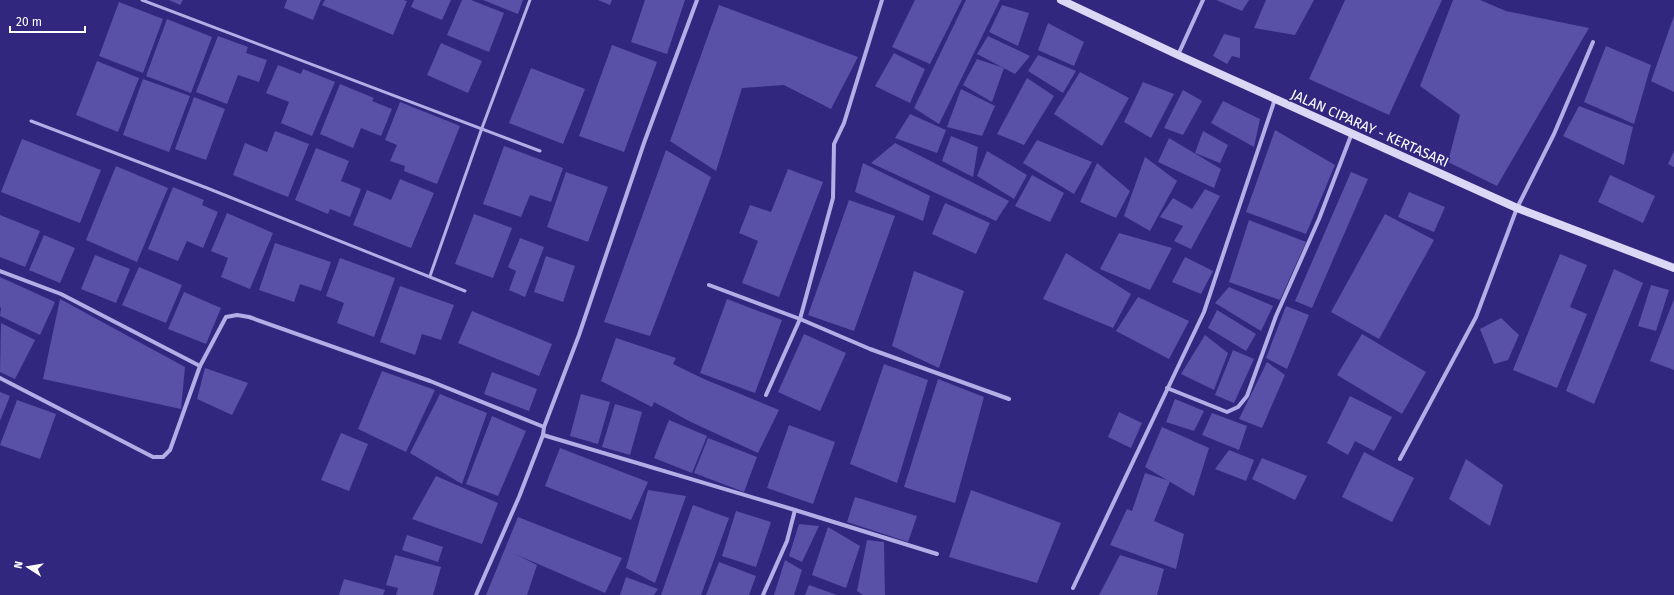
<svg xmlns="http://www.w3.org/2000/svg" width="1674" height="595" font-family="'Fira Sans',sans-serif">
  <rect width="100%" height="100%" fill="#31277f"/>
  <!-- building -->
  <g fill="#5950a8">
    <path d="M169,0H183L180,5Z"/>
    <path d="M287,0H321L313,20L284,8Z"/>
    <path d="M325,0H403L407,1L393,35L322,5Z"/>
    <path d="M414,0H451L442,20L411,7Z"/>
    <path d="M462,0H471L504,13L489,52L447,35Z"/>
    <path d="M483,0H523L518,14Z"/>
    <path d="M598,0H612L610,5Z"/>
    <path d="M645,0H685L667,54L631,42Z"/>
    <path d="M915,0H962L930,64L892,47Z"/>
    <path d="M966,0H1000L939,124L914,108Z"/>
    <path d="M1216,0H1249L1242,11Z"/>
    <path d="M1266,0H1314L1295,35L1254,28Z"/>
    <path d="M1345,0H1442L1389,115L1309,79Z"/>
    <path d="M1453,0H1480L1506,11L1589,28L1497,186L1448,162L1460,115L1420,86Z"/>
    <path d="M119,2L163,19L143,73L99,56Z"/>
    <path d="M719,5L858,57L831,109L784,85L742,88L716,171L670,141Z"/>
    <path d="M1002,5L1029,13L1018,46L989,32Z"/>
    <path d="M1674,16V92L1651,81Z"/>
    <path d="M167,19L212,37L191,93L146,76Z"/>
    <path d="M1048,23L1084,42L1074,66L1038,50Z"/>
    <path d="M1224,34L1240,38V58L1232,56L1227,64L1213,56Z"/>
    <path d="M218,36L248,47L246,53L267,60L259,82L238,75L227,104L196,92Z"/>
    <path d="M988,36L1030,56L1015,74L977,54Z"/>
    <path d="M441,43L482,61L468,93L427,75Z"/>
    <path d="M612,45L657,62L624,152L579,136Z"/>
    <path d="M1606,46L1651,65L1634,124L1584,102Z"/>
    <path d="M894,53L925,69L910,103L875,86Z"/>
    <path d="M1038,55L1076,71L1063,93L1028,71Z"/>
    <path d="M977,59L1004,68L992,102L963,85Z"/>
    <path d="M97,61L139,78L118,132L76,115Z"/>
    <path d="M278,65L301,74L303,69L335,82L312,136L281,123L289,102L266,93Z"/>
    <path d="M531,68L585,89L563,144L509,123Z"/>
    <path d="M1080,72L1129,98L1102,146L1054,114Z"/>
    <path d="M1027,78L1054,96L1024,145L997,134Z"/>
    <path d="M143,79L190,96L169,152L123,135Z"/>
    <path d="M1143,82L1174,94L1151,138L1124,122Z"/>
    <path d="M340,84L374,98L372,101L392,109L381,136L361,128L353,148L320,134Z"/>
    <path d="M961,89L995,106L982,136L947,127Z"/>
    <path d="M1183,90L1202,101L1183,135L1164,128Z"/>
    <path d="M194,97L225,109L206,160L175,149Z"/>
    <path d="M1223,101L1260,119L1254,147L1211,123Z"/>
    <path d="M400,102L460,126L437,184L404,171L405,166L390,161L397,145L385,140Z"/>
    <path d="M1579,106L1633,127L1624,165L1563,136Z"/>
    <path d="M910,114L946,130L937,153L895,138Z"/>
    <path d="M1275,130L1335,165L1306,234L1246,212Z"/>
    <path d="M275,131L309,144L288,197L233,175L245,143L267,152Z"/>
    <path d="M1203,131L1228,145L1220,163L1195,153Z"/>
    <path d="M951,136L978,147L973,177L942,161Z"/>
    <path d="M1169,138L1221,169L1214,188L1158,162Z"/>
    <path d="M22,139L101,170L80,223L1,192Z"/>
    <path d="M1037,140L1092,162L1074,194L1023,163Z"/>
    <path d="M895,143L1009,201L996,221L871,163Z"/>
    <path d="M504,146L563,168L551,202L530,195L521,217L483,204Z"/>
    <path d="M316,148L349,161L341,181L361,189L350,217L330,209L328,214L295,200Z"/>
    <path d="M666,150L711,177L650,336L604,322Z"/>
    <path d="M987,151L1027,175L1014,199L977,176Z"/>
    <path d="M1674,151V167L1668,164Z"/>
    <path d="M1145,157L1177,181L1150,231L1124,216Z"/>
    <path d="M863,163L930,196L923,221L855,192Z"/>
    <path d="M1097,163L1130,191L1116,218L1080,202Z"/>
    <path d="M116,166L168,188L137,262L86,240Z"/>
    <path d="M788,169L823,182L779,297L742,283L758,241L739,233L750,205L771,212Z"/>
    <path d="M566,172L608,187L588,242L547,227Z"/>
    <path d="M1351,172L1368,179L1312,308L1295,301Z"/>
    <path d="M1032,175L1064,193L1050,222L1015,206Z"/>
    <path d="M1610,175L1655,196L1643,223L1598,202Z"/>
    <path d="M400,179L434,193L411,248L353,225L367,190L391,200Z"/>
    <path d="M173,187L204,200L202,205L218,212L203,248L187,241L178,261L148,249Z"/>
    <path d="M1205,189L1220,196L1191,249L1174,241L1183,226L1160,217L1173,198L1192,209Z"/>
    <path d="M1409,192L1445,207L1434,232L1398,217Z"/>
    <path d="M849,200L895,216L854,331L808,315Z"/>
    <path d="M945,203L990,223L976,254L932,234Z"/>
    <path d="M227,213L273,233L250,289L221,277L228,258L211,251Z"/>
    <path d="M474,214L512,228L493,278L455,264Z"/>
    <path d="M1385,214L1434,240L1379,339L1331,312Z"/>
    <path d="M0,215L40,231L25,267L0,257Z"/>
    <path d="M1249,220L1306,242L1280,300L1229,282Z"/>
    <path d="M1119,233L1172,248L1150,290L1100,269Z"/>
    <path d="M44,235L75,248L60,283L29,270Z"/>
    <path d="M520,238L544,247L525,297L509,290L516,271L508,267Z"/>
    <path d="M275,243L331,262L321,291L300,284L294,302L259,290Z"/>
    <path d="M1066,253L1131,294L1113,328L1043,299Z"/>
    <path d="M1560,254L1587,265L1570,307L1587,314L1557,388L1513,370Z"/>
    <path d="M95,255L130,269L116,303L81,289Z"/>
    <path d="M546,256L575,266L563,302L534,292Z"/>
    <path d="M1185,257L1213,271L1201,294L1172,282Z"/>
    <path d="M340,258L395,278L374,337L337,323L344,303L326,296Z"/>
    <path d="M139,267L182,285L166,323L122,305Z"/>
    <path d="M1614,269L1643,283L1594,404L1566,391Z"/>
    <path d="M914,271L964,291L939,368L892,346Z"/>
    <path d="M0,277L55,302L40,335L0,316L1,308L0,307Z"/>
    <path d="M1651,285L1669,290L1656,331L1638,326Z"/>
    <path d="M400,286L454,305L441,340L422,334L415,355L380,342Z"/>
    <path d="M1229,287L1273,306L1261,331L1215,303Z"/>
    <path d="M184,292L221,308L206,344L168,329Z"/>
    <path d="M1138,297L1189,321L1169,359L1116,331Z"/>
    <path d="M60,299L185,367L181,409L43,379Z"/>
    <path d="M727,299L782,320L755,393L700,373Z"/>
    <path d="M1674,299V370L1650,361Z"/>
    <path d="M1286,306L1309,315L1287,369L1266,358Z"/>
    <path d="M1217,310L1256,334L1246,351L1208,328Z"/>
    <path d="M472,311L552,344L539,376L458,343Z"/>
    <path d="M1501,318L1519,335L1508,360L1494,364L1480,329Z"/>
    <path d="M1,323L35,340L15,379L0,372Z"/>
    <path d="M804,334L846,353L820,411L778,392Z"/>
    <path d="M1362,334L1426,372L1402,414L1337,375Z"/>
    <path d="M1205,335L1228,353L1214,390L1181,374Z"/>
    <path d="M616,338L676,358L673,364L704,379L779,410L758,453L691,422L654,402L652,407L601,381Z"/>
    <path d="M1233,350L1254,359L1234,403L1215,395Z"/>
    <path d="M1267,362L1285,375L1262,428L1239,419Z"/>
    <path d="M884,364L928,380L897,483L850,464Z"/>
    <path d="M205,368L248,383L232,415L197,399Z"/>
    <path d="M382,371L435,390L406,452L358,429Z"/>
    <path d="M492,372L537,389L529,411L484,394Z"/>
    <path d="M938,379L984,397L955,503L904,487Z"/>
    <path d="M0,392L10,396L0,421Z"/>
    <path d="M440,394L487,413L462,484L410,453Z"/>
    <path d="M581,394L610,402L598,444L570,436Z"/>
    <path d="M1350,396L1392,417L1374,451L1355,441L1348,455L1327,443Z"/>
    <path d="M1175,399L1204,411L1194,431L1166,422Z"/>
    <path d="M17,400L56,414L40,459L0,445Z"/>
    <path d="M615,404L642,412L630,455L602,447Z"/>
    <path d="M1119,412L1142,423L1131,448L1108,437Z"/>
    <path d="M1212,413L1247,426L1239,450L1202,435Z"/>
    <path d="M492,416L526,431L498,496L466,484Z"/>
    <path d="M669,420L707,436L692,473L654,458Z"/>
    <path d="M789,425L835,442L813,504L767,488Z"/>
    <path d="M1162,427L1209,448L1194,496L1145,467Z"/>
    <path d="M341,433L368,444L349,491L321,480Z"/>
    <path d="M708,438L757,457L744,492L694,473Z"/>
    <path d="M560,448L648,482L631,520L545,486Z"/>
    <path d="M1229,450L1254,460L1246,481L1215,469Z"/>
    <path d="M1364,452L1414,478L1392,522L1342,497Z"/>
    <path d="M1262,458L1307,476L1295,500L1252,479Z"/>
    <path d="M1466,459L1503,485L1490,526L1449,499Z"/>
    <path d="M1145,473L1170,481L1154,521L1184,534L1176,569L1110,545L1127,509L1132,511Z"/>
    <path d="M436,476L498,503L482,544L412,519Z"/>
    <path d="M648,490L686,496L655,583L626,568Z"/>
    <path d="M971,490L1061,523L1037,583L949,557Z"/>
    <path d="M855,497L917,516L908,542L847,522Z"/>
    <path d="M693,505L729,518L701,595H661Z"/>
    <path d="M736,511L771,522L756,567L722,556Z"/>
    <path d="M518,517L622,558L605,593L515,554L537,565L527,595H486Z"/>
    <path d="M799,524L819,526L802,562L789,556Z"/>
    <path d="M828,527L860,546L846,588L812,575Z"/>
    <path d="M407,535L443,547L438,562L402,550Z"/>
    <path d="M867,540L884,542L885,595H863L857,591Z"/>
    <path d="M395,555L441,567L433,595H396L398,588L386,585Z"/>
    <path d="M1120,555L1164,569L1157,595H1099Z"/>
    <path d="M785,560L802,570L794,595H774Z"/>
    <path d="M719,562L756,576L749,595H706Z"/>
    <path d="M626,577L658,589L654,595H620Z"/>
    <path d="M344,579L385,590L383,595H339Z"/>
    <path d="M809,585L837,595H805Z"/>
  </g>
  <g fill="none" stroke-linecap="round" stroke-linejoin="round">
    <!-- service -->
    <g stroke="#b3aee5" stroke-width="3">
      <path d="M142,0L540,151"/>
      <path d="M31,121L207,188L465,291"/>
      <path d="M430,276L482,128L530,0"/>
    </g>
    <!-- minor -->
    <g stroke="#b3aee5" stroke-width="4">
      <path d="M1178,55L1203,0"/>
      <path d="M0,271L61,294L200,366"/>
      <path d="M709,285L800,319L870,349L1009,399"/>
      <path d="M0,378L153,457H163L170,450L200,366L226,317L237,315L249,317L430,381L544,427"/>
      <path d="M1167,388L1227,412L1238,407L1247,396L1276,316L1319,219L1352,133"/>
      <path d="M766,395L800,319L833,198L834,144L844,123L882,0"/>
      <path d="M543,435L795,510L937,554"/>
      <path d="M1400,459L1476,317L1517,208L1554,134L1593,42"/>
      <path d="M1073,588L1204,312L1275,99"/>
      <path d="M476,595L519,497L543,435L544,427L579,335L644,143L697,0"/>
      <path d="M763,595L787,541L795,510"/>
    </g>
    <!-- secondary -->
    <path stroke="#dbd8f5" stroke-width="8" d="M1061,0L1178,55L1517,208L1674,268"/>
  </g>
  <g text-anchor="middle" stroke-width="3.5" stroke-linejoin="round" paint-order="stroke">
    <!-- street labels -->
    <g font-size="14" fill="#fff" stroke="#31277f">
      <text transform="translate(1370 128) rotate(24)" y="5">JALAN CIPARAY - KERTASARI</text>
    </g>
  </g>
  <!-- north arrow -->
  <g transform="translate(28 567) rotate(282)" stroke="#31277f" stroke-width="3" paint-order="stroke">
  <path d="M0-3L7 15L0 10L-7 15Z" fill="#ffffff"/>
  <text y="-6" font-size="11" font-weight="bold" text-anchor="middle" fill="#ffffff">N</text>
  </g>
  <!-- scale -->
  <path d="M10 26v6h75v-6" fill="none" stroke="#ffffff" stroke-width="2"/>
  <text x="16" y="26" font-size="12" fill="#ffffff" stroke="#31277f" stroke-width="3" paint-order="stroke">20 m</text>
</svg>
